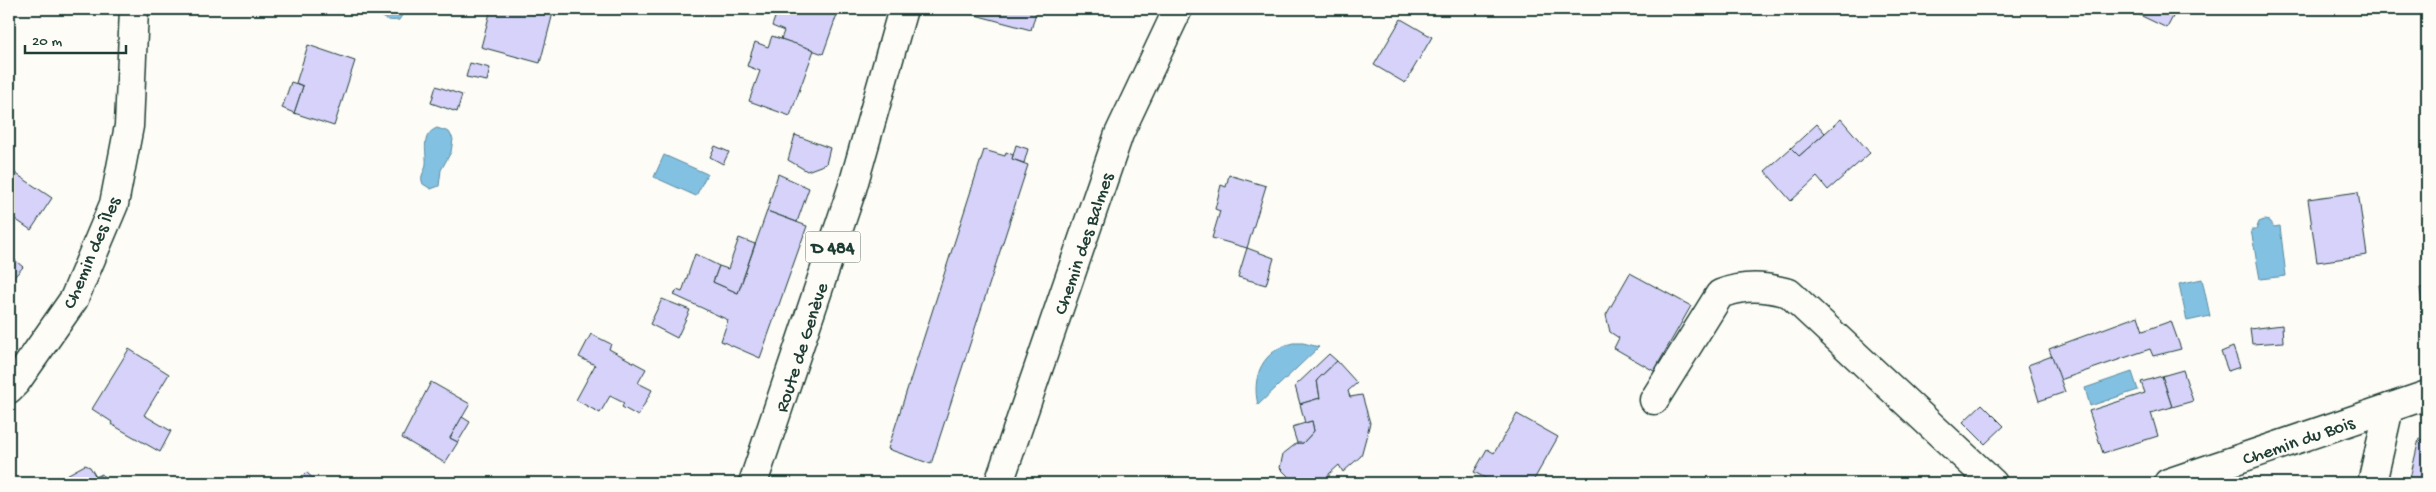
<svg xmlns="http://www.w3.org/2000/svg" width="2436" height="492" font-family="'Gochi Hand',sans-serif">
  <rect width="100%" height="100%" fill="#fdfcf7"/>
  <filter id="ink" filterUnits="userSpaceOnUse"><feTurbulence type="fractalNoise" baseFrequency=".02" numOctaves="2"/><feDisplacementMap in="SourceGraphic" scale="10" xChannelSelector="R" yChannelSelector="G"/><feConvolveMatrix kernelMatrix="1 2 1 2 8 2 1 2 1" color-interpolation-filters="sRGB"/></filter>
  <g filter="url(#ink)">
    <!-- water -->
    <g fill="#83c1e3" stroke="#5b8c9d">
      <path d="M375,9H406L399,20C387,22 382,18 375,9Z"/>
      <path d="M437,128L449,132L453,139L451,152L441,170L439,186L431,189L423,184C419,175 425,173 426,164C427,151 420,135 437,128Z"/>
      <path d="M664,155L707,174L696,196L654,177Z"/>
      <path d="M2264,220L2269,221L2274,227L2280,226L2286,276L2260,279L2251,230H2256L2259,222Z"/>
      <path d="M2202,279L2210,316L2187,321L2179,284Z"/>
      <path d="M1293,343H1303L1319,347L1258,405C1251,376 1263,350 1293,343Z"/>
      <path d="M2132,372L2138,390L2090,406L2085,388Z"/>
    </g>
    <!-- building -->
    <g fill="#d6d2fa" stroke="#1f3d34">
      <path d="M491,9H554L540,63L481,47Z"/>
      <path d="M778,9H839L823,54L781,39L784,31L772,26Z"/>
      <path d="M953,9H1037L1031,30Z"/>
      <path d="M2127,9H2177L2167,28Z"/>
      <path d="M1401,19L1432,37L1405,83L1374,65Z"/>
      <path d="M772,36L814,50L790,116L749,101L760,71L747,66L755,42L768,47Z"/>
      <path d="M308,45L355,61L334,126L294,113L303,86L296,83Z"/>
      <path d="M470,63L490,68L487,81L466,77Z"/>
      <path d="M291,82L303,86L294,113L282,108Z"/>
      <path d="M436,86L462,95L457,112L431,103Z"/>
      <path d="M1841,119L1870,153L1828,190L1817,177L1791,201L1765,171L1791,148L1799,156Z"/>
      <path d="M1817,124L1825,133L1799,156L1791,148Z"/>
      <path d="M795,135L830,148L826,164L807,171L788,160Z"/>
      <path d="M1016,145L1028,149L1024,163L1012,159Z"/>
      <path d="M715,146L729,152L723,164L710,157Z"/>
      <path d="M984,150L1005,156L1006,152L1013,155L1012,159L1028,165L931,464L888,449Z"/>
      <path d="M9,169L52,198L31,230L9,215Z"/>
      <path d="M778,174L809,188L797,222L767,211Z"/>
      <path d="M1229,175L1266,186L1247,248L1212,238L1220,211L1215,209L1221,185L1226,187Z"/>
      <path d="M2358,192L2367,255L2317,262L2308,199Z"/>
      <path d="M767,211L807,226L760,358L721,341L728,320L674,295L677,290L682,292L695,254L719,266L713,282L738,293Z"/>
      <path d="M739,238L755,244L738,293L713,282L719,266L728,269Z"/>
      <path d="M1247,248L1274,258L1266,285L1238,277Z"/>
      <path d="M9,255L23,267L9,283Z"/>
      <path d="M1630,273L1691,306L1654,371L1614,348L1619,338L1610,332L1606,315Z"/>
      <path d="M2427,287V326H2425L2420,288Z"/>
      <path d="M662,299L690,310L677,338L650,324Z"/>
      <path d="M2138,316L2143,331L2171,321L2181,349L2153,356L2150,349L2060,380L2049,349Z"/>
      <path d="M2282,325L2283,342L2252,344L2250,329Z"/>
      <path d="M591,334L611,344L609,349L646,369L638,383L652,390L638,416L622,407L624,403L610,396L600,413L576,400L595,365L579,357Z"/>
      <path d="M2233,347L2240,367L2228,371L2221,352Z"/>
      <path d="M129,349L169,374L144,415L171,431L160,452L111,424L112,422L92,409Z"/>
      <path d="M1329,354L1337,361L1317,380L1320,398L1300,404L1295,386Z"/>
      <path d="M2052,356L2065,392L2039,401L2028,365Z"/>
      <path d="M1337,361L1357,383L1348,391L1350,397L1362,395L1370,423L1361,456L1343,472L1339,465L1329,474V483H1295L1280,468L1283,454L1297,443H1303L1314,431L1312,421L1305,423L1300,404L1320,398L1317,380Z"/>
      <path d="M2183,370L2193,401L2172,407L2162,376Z"/>
      <path d="M2162,376L2172,407L2151,413L2158,436L2103,453L2089,411L2145,393L2141,382Z"/>
      <path d="M431,382L470,404L450,438L458,442L445,463L402,438Z"/>
      <path d="M1982,404L2004,426L1985,444L1963,422Z"/>
      <path d="M1517,414L1558,437L1532,483H1495L1474,472L1487,449L1494,453Z"/>
      <path d="M462,417L470,422L458,442L450,438Z"/>
      <path d="M1312,421L1314,431L1303,443H1297L1292,427Z"/>
      <path d="M2419,439L2427,441V483H2409Z"/>
      <path d="M85,465L90,467L96,477L85,483H62L63,477Z"/>
      <path d="M306,472L318,483H295Z"/>
      <path d="M102,474L107,483H85L96,477Z"/>
    </g>
    <g fill="none" stroke-linecap="round" stroke-linejoin="round">
      <!-- minor casing -->
      <g stroke="#1f3d34" stroke-width="31">
        <g id="minor">
          <path d="M9,389L16,382L74,299L114,204L129,126L134,9"/>
          <path d="M1654,400L1720,294C1744,285 1764,286 1789,293L1993,483"/>
          <path d="M999,483L1119,134L1178,9"/>
          <path d="M2168,483L2427,395"/>
          <path d="M2372,483L2389,408"/>
        </g>
      </g>
      <!-- primary casing -->
      <g stroke="#1f3d34" stroke-width="31">
        <path id="primary" d="M753,483L852,189L903,9"/>
      </g>
      <!-- minor -->
      <use href="#minor" stroke="#fdfcf7" stroke-width="28"/>
      <!-- primary -->
      <use href="#primary" stroke="#fdfcf7" stroke-width="28"/>
    </g>
  </g>
  <g text-anchor="middle" stroke-width="4" stroke-linejoin="round" paint-order="stroke">
    <!-- shield labels -->
    <rect fill="#fdfcf7" stroke="#62766e" stroke-width="1" x="805.5" y="231.5" width="55" height="31" rx="4"/>
    <g font-size="18" font-weight="bold" fill="#1f3d34">
      <text x="833" y="253">D 484</text>
    </g>
    <!-- street labels -->
    <g font-size="19" fill="#1f3d34" stroke="#fdfcf7">
      <text transform="translate(1082 243) rotate(-71)" y="7">Chemin des Balmes</text>
      <text transform="translate(90 252) rotate(-67)" y="7">Chemin des Îles</text>
      <text transform="translate(800 347) rotate(-72)" y="7">Route de Genève</text>
      <text transform="translate(2298 439) rotate(-19)" y="7">Chemin du Bois</text>
    </g>
  </g>
  <!-- margin -->
  <rect width="2436" height="492" fill="none" stroke="#fdfcf7" stroke-width="30"/>
  <rect x="15" y="15" width="2406" height="462" fill="none" stroke="#1f3d34" stroke-width="2" filter="url(#ink)"/>
  <!-- scale -->
  <path d="M25 45v8h101v-8" fill="none" stroke="#1f3d34" stroke-width="2.5"/>
  <text x="32" y="45" font-size="15" fill="#1f3d34" stroke="#fdfcf7" stroke-width="4" paint-order="stroke">20 m</text>
</svg>
